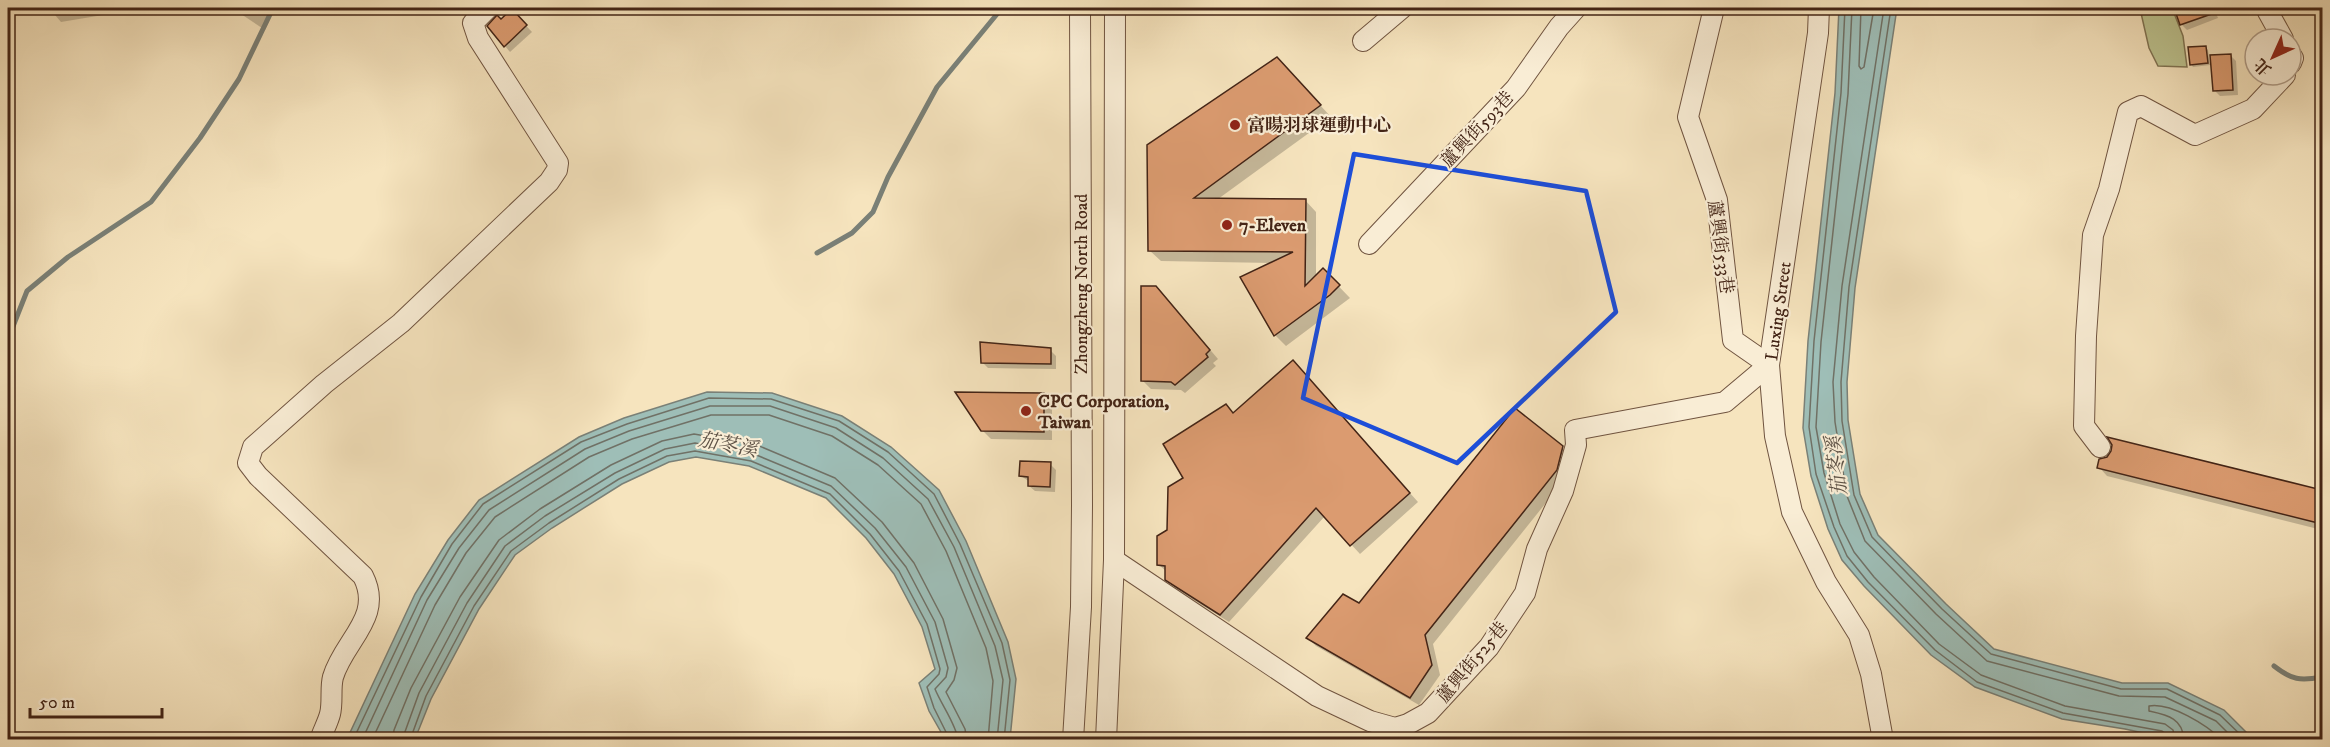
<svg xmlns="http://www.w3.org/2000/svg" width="2330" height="747" font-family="'IM FELL DW Pica','Noto Serif TC',serif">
  <rect width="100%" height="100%" fill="#f6e4be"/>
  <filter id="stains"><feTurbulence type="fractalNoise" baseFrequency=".00333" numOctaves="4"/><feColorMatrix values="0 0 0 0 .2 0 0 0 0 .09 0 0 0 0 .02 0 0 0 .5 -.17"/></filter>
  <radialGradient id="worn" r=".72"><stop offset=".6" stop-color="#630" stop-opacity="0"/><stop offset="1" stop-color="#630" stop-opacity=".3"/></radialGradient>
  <!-- green -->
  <path fill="#bdc490" stroke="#807453" stroke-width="1.5" d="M2135,8H2172L2183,36L2187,67L2158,66L2149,48L2141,13Z"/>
  <!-- water -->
  <g fill="#9ebeb7" stroke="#7a8077" stroke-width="1.5">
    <path d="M1839,8H1897L1855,288L1847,382L1848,420L1860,494L1878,535L1946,604L1994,649L2122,683H2168L2224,710L2253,739H2171L2125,729L2062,719L1975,687L1931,655L1864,586L1842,560L1828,529L1811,476L1803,428L1808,341L1835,93Z"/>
    <path d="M707,392L772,393L842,416L891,447L939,490L966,541L1008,642L1016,679L1010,739H945L929,711L919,683L935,669L922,627L894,574L866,538L826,498L749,466L696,457L669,462L622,484L552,528L515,555L479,609L431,699L415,739H347L415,594L448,540L479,500L579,437L624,418Z"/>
  </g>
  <!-- shadow -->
  <g fill="#0003">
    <path d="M49,8H102L103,15L61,22Z"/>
    <path d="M232,8H276L265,30Z"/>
    <path d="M2175,8H2214L2218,18L2187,30L2181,24Z"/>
    <path d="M512,11L532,32L510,52L505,46L501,21Z"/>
    <path d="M2205,47L2208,50L2210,65L2193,67L2191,64Z"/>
    <path d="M2230,55L2236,61L2238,95L2220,96L2214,90Z"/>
    <path d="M1288,70L1331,117L1218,199L1305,200L1316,212V277L1323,270L1350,298L1286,346L1275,335L1274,263L1161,261L1149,250Z"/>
    <path d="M1165,297L1218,359L1213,363L1216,366L1185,393L1181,390L1151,389L1142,380Z"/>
    <path d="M1050,350L1056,356V369L988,368L982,362Z"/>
    <path d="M1301,371L1418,502L1360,554L1325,516L1229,622L1176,589L1167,579V572L1159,565L1185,479L1234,414Z"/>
    <path d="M1043,395L1052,404V440L991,439L982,430Z"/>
    <path d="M2110,439L2322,492V530L2107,476L2099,467L2113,452V445Z"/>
    <path d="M1562,447L1571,456L1565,479L1433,644L1440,675L1419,705L1316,646L1308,638L1360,605Z"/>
    <path d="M1050,464L1056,470L1055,492L1035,491L1029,486L1030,482L1021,476Z"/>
  </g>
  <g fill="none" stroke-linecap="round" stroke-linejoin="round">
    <!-- shore -->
    <g stroke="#707166" stroke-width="1.5">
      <path d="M1845,8L1841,93L1814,341L1809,427L1816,474L1834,527L1847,556L1868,582L1935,650L1977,682L2063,713L2162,731L2166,734L2167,740"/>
      <path d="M1852,8L1848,94L1821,342L1816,427L1824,473L1840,524L1854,552L1874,577L1939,644L1981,675L2065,706L2165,724L2173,730L2175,740"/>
      <path d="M1861,8L1859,66L1861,69L1864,67L1874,8"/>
      <path d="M1884,8L1842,286L1833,382L1835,422L1847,496L1865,541L1936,614L1987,661L2119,696L2165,697L2216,721L2235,740"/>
      <path d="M1891,8L1849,287L1841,382L1842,421L1854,495L1872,537L1942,609L1991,654L2121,689H2167L2220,715L2246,740"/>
      <path d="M353,740L421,597L452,544L483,504L581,442L627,424L709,398L771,399L839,421L888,452L934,494L960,544L1002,643L1010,680L1004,740"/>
      <path d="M362,740L427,600L459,548L489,510L585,449L629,431L710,406H770L836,428L883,458L928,499L954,547L995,646L1003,680L997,740"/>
      <path d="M372,740L435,605L466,553L495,517L589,457L632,439L711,415H769L832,436L878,465L921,504L946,551L986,648L993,681L988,740"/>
      <path d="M393,740L394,730L411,688L460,597L499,540L540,509L611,465L662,441L694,434L757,445L835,478L882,522L914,563L943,619L957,668L954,680L946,692L965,729L967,740"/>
      <path d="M402,740L419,693L467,603L505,546L545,516L615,473L665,449L695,443L754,454L831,486L875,528L906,567L935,622L948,668L946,677L935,689C941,704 957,726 958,740"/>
      <path d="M410,740L426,696L474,606L511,551L549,523L619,479L667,456L695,451L751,461L830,494L870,534L899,571L927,624L940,669L939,674L927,687L934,708L950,740"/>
      <path d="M2184,740C2183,718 2167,715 2149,711V706C2170,702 2207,725 2222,740"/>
    </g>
    <!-- stream -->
    <g stroke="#7a8077" stroke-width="5">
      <path d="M817,253L852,233L873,212L888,177L937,87L1002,8"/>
      <path d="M8,339L27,291L68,257L151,202L200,138L239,79L273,8"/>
      <path d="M2274,666C2292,680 2300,681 2322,677"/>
    </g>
  </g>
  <!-- building -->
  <g fill="#db9b70" stroke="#432416" stroke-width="1.5">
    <path d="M2174,8H2222L2223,10L2180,25Z"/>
    <path d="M512,9L527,25L504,47L487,26L497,15L501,19Z"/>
    <path d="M2206,46L2208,63L2190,65L2188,47Z"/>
    <path d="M2231,54L2233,90L2213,91L2210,55Z"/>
    <path d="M1277,57L1321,105L1194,198L1306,199L1305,286L1323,268L1340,285L1330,295L1274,336L1240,277L1293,252L1148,251L1147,145Z"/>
    <path d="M1141,286H1156L1210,350L1206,354L1208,357L1175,385L1171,382L1141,381Z"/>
    <path d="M980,342L1051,348V364L981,363Z"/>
    <path d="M1293,360L1410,493L1350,546L1316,508L1220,615L1165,580V566L1157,565V536L1167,530L1168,487L1183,478L1163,444L1226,404L1233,413Z"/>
    <path d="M955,392L1044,393V432L981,431Z"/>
    <path d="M1515,408L1563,446L1557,470L1425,635L1432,665L1410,698L1306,638L1343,594L1359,603Z"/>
    <path d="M2107,437L2322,490V524L2097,468L2099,459L2107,457L2111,451L2112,445Z"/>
    <path d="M1020,461L1051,462L1050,487L1028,486V477L1019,476Z"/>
  </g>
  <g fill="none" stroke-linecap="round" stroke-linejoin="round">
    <!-- minor casing -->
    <g stroke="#705440" stroke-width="22">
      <g id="minor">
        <path d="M1819,8L1818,33L1769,365L1775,436L1792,512L1826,582L1859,635L1871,674L1883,740"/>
        <path d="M2270,8L2268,12L2283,39"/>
        <path d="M1363,41L1402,8"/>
        <path d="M2291,55L2293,58L2291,63"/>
        <path d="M1369,244L1516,88L1559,27L1576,8"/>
        <path d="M2100,447L2084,426L2086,336L2093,235L2109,189L2128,112L2141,106L2195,135L2253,109L2285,75"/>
        <path d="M1114,560L1317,696L1370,721L1395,728L1408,724L1428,713L1489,647L1525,593L1537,549L1563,491L1576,445L1575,430L1725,402L1769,365L1733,340L1717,200L1688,117L1714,8"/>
        <path d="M320,740C323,731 328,722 330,714C333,702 330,688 333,677C344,640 384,617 363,576L258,476L248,463L253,447L324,384L401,323L549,182L557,170L558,163L478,38L473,23L488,8"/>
        <path d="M1073,740L1081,607L1082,505L1080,8"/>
        <path d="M1106,740L1114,560L1115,8"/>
      </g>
    </g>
    <!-- minor -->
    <use href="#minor" stroke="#f9edd5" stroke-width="20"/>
  </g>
  <!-- marked area -->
  <path fill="none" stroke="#1d4ed8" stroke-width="4.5" stroke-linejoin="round" d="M1354,154L1586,191L1616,312L1457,463L1303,398Z"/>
  <!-- markers -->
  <g fill="#8f2418" stroke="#f9edd5" stroke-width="2">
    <circle cx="1235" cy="125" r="6"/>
    <circle cx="1227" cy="225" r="6"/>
    <circle cx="1026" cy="411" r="6"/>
  </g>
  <g text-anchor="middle" stroke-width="4.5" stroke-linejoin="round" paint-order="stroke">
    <!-- poi labels -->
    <g font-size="18" font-weight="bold" fill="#432416" stroke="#f9edd5" text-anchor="start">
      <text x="1247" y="131">富暘羽球運動中心</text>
      <text x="1239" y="231">7-Eleven</text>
      <text x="1038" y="407">CPC Corporation,<tspan x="1038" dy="21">Taiwan</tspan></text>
    </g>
    <!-- street labels -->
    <g font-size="18" fill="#432416" stroke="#f9edd5">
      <text transform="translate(1477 129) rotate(-47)" y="6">蘆興街593巷</text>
      <text transform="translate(1721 247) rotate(82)" y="6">蘆興街533巷</text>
      <text transform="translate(1081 284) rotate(-90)" y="6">Zhongzheng North Road</text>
      <text transform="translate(1778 311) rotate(-82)" y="6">Luxing Street</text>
      <text transform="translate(1472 662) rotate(-50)" y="6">蘆興街525巷</text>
    </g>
    <!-- water labels -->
    <g font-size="20" font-style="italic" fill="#5e5246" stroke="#f9edd5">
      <text transform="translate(728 444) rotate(11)" y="7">茄苳溪</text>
      <text transform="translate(1836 466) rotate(-97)" y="7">茄苳溪</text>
    </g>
  </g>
  <!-- margin -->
  <rect width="2330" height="747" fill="none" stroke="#f6e4be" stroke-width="30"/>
  <rect x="9" y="9" width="2312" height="729" fill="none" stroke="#432416" stroke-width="3"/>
  <rect x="15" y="15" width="2300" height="717" fill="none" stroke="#432416" stroke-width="1.5"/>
  <!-- north arrow -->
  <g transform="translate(2273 57) rotate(225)"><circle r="28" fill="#f9edd5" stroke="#b09d89" stroke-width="1.5"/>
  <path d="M0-4.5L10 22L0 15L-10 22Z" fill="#8f2418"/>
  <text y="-9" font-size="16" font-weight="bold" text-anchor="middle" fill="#432416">北</text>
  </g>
  <!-- scale -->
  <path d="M30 708v9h132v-9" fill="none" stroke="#432416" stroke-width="3"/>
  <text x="39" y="708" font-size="18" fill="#432416" stroke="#f9edd5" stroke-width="4.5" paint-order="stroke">50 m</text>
  <rect width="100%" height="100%" filter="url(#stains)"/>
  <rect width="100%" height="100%" fill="url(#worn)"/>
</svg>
